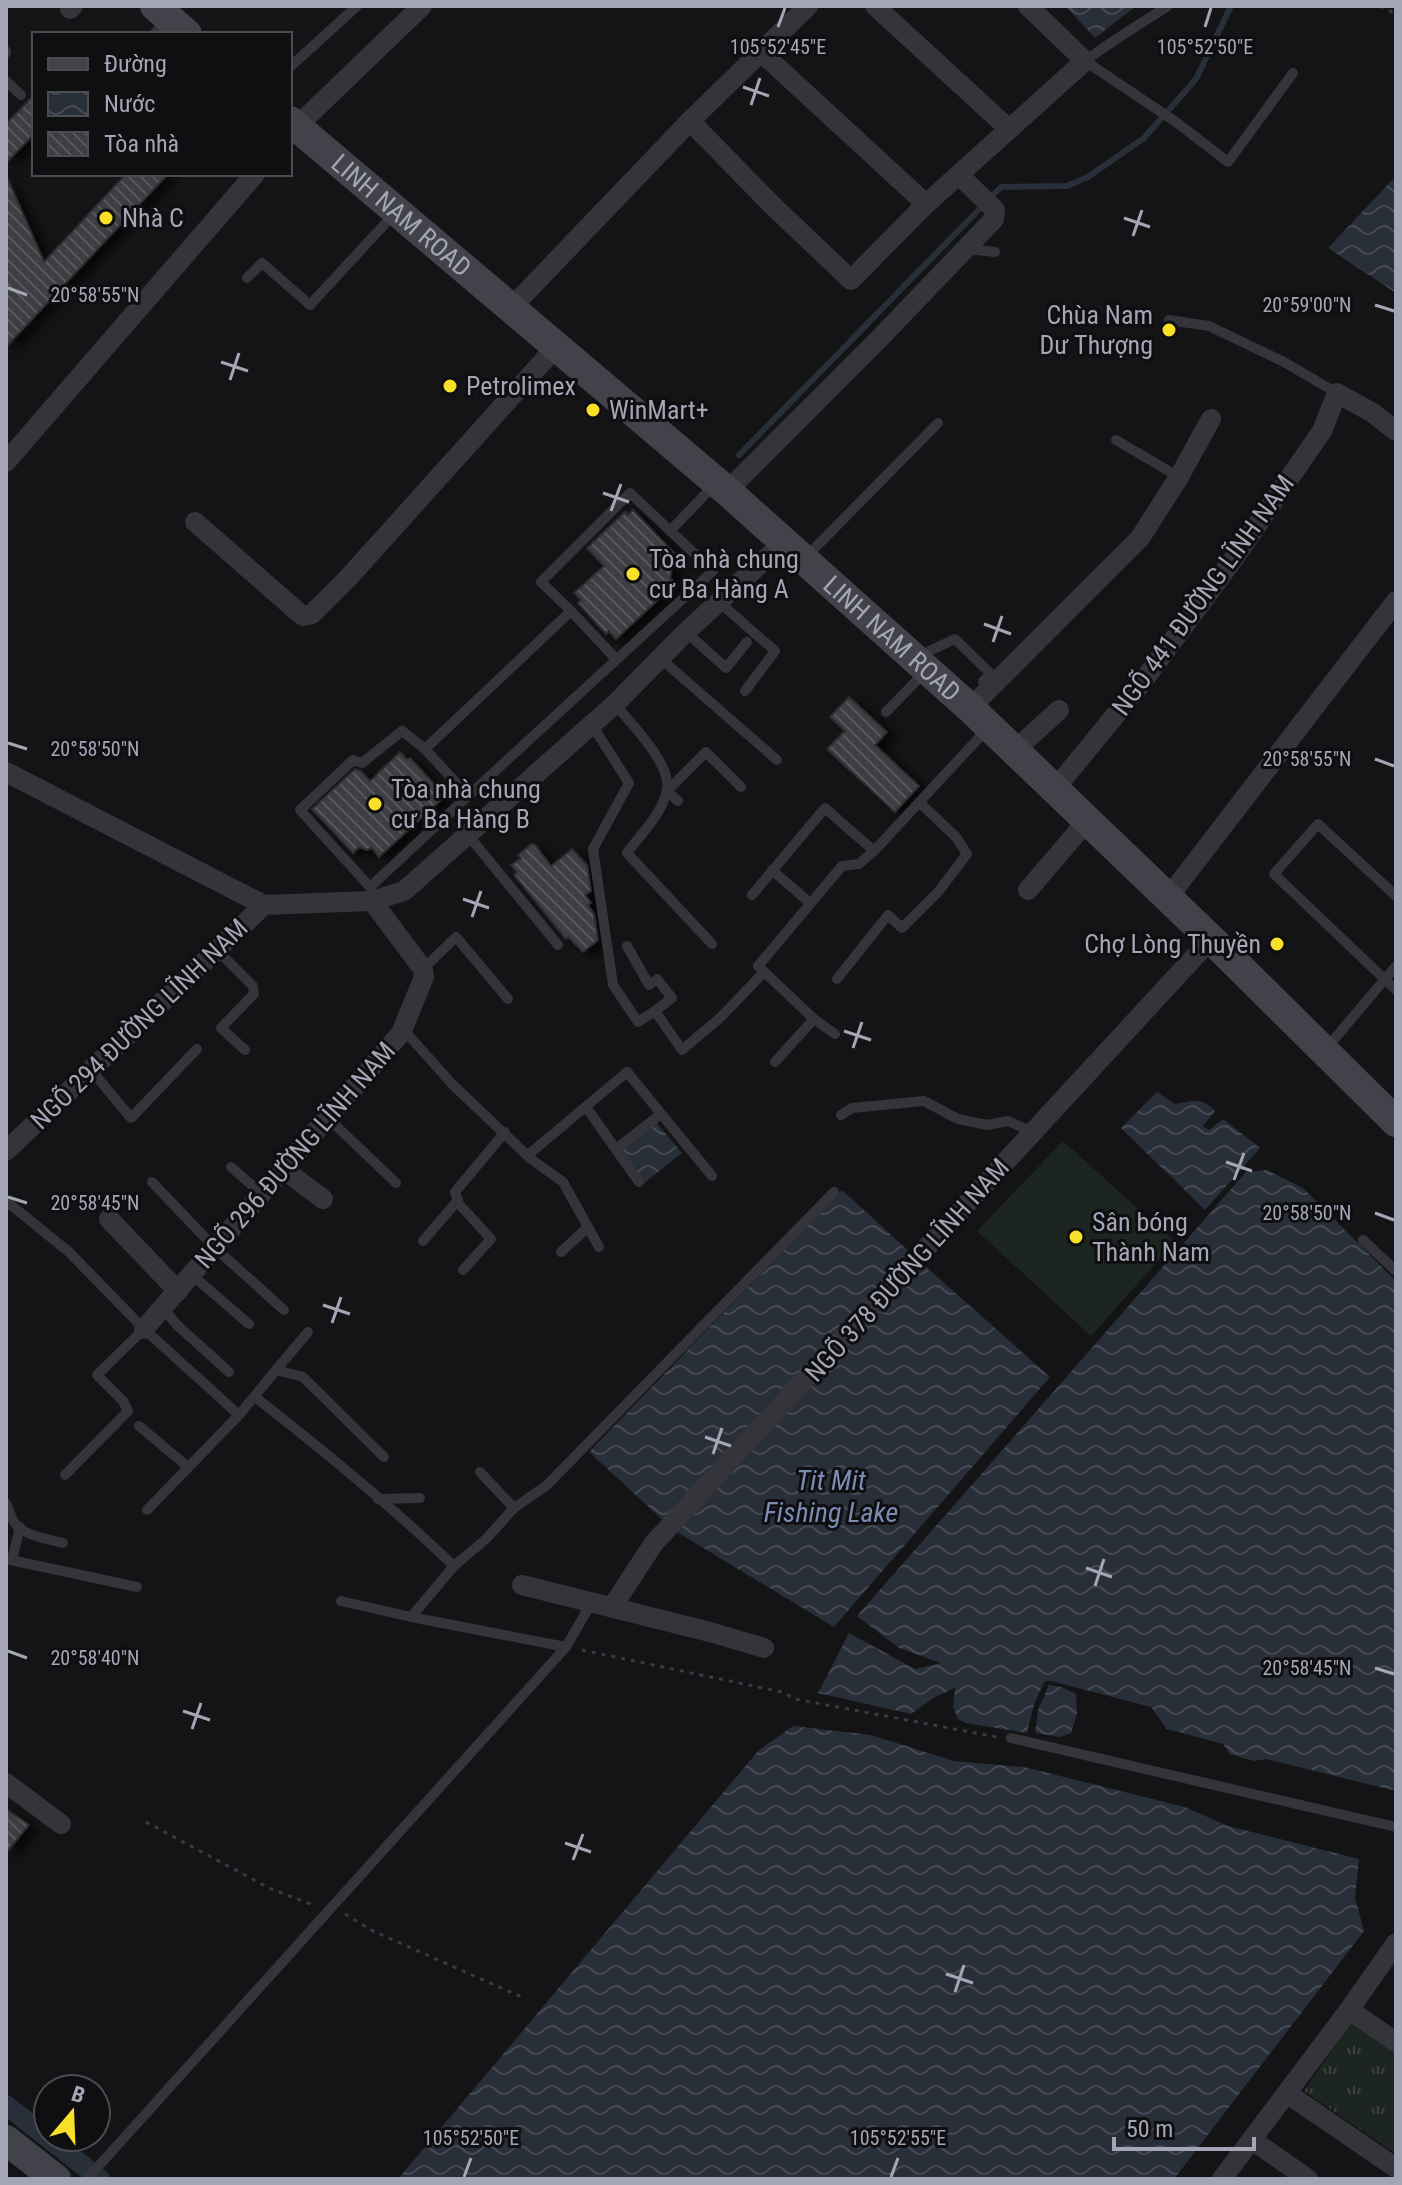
<svg xmlns="http://www.w3.org/2000/svg" width="1402" height="2185" font-family="'Roboto Condensed',sans-serif">
  <defs>
    <pattern id="grass-tufts" width="24" height="20" patternUnits="userSpaceOnUse" patternTransform="scale(2)"><rect width="24" height="20" fill="#1d2520"/><path d="M3 7l-1-3M5 7V3M7 7l1-3M15 17l-1-3M17 17v-4M19 17l1-3" fill="none" stroke="#3b423e"/></pattern>
    <pattern id="water-waves" width="16" height="10" patternUnits="userSpaceOnUse" patternTransform="scale(2)"><rect width="16" height="10" fill="#292f39"/><path d="M0 5q4-4 8 0t8 0" fill="none" stroke="#454a53"/></pattern>
    <pattern id="building-back-hatch" width="6" height="6" patternUnits="userSpaceOnUse" patternTransform="scale(2)"><rect width="6" height="6" fill="#3e3d42"/><path d="M-1 5l2 2M0 0l6 6M5-1l2 2" fill="none" stroke="#57565b"/></pattern>
    <filter id="shadow"><feDropShadow dx="9" dy="5" stdDeviation="4" flood-color="#0009"/></filter>
  </defs>
  <rect width="100%" height="100%" fill="#141315"/>
  <!-- grass -->
  <path fill="url(#grass-tufts)" d="M1352,2021L1396,2051V2154L1304,2091Z"/>
  <!-- garden -->
  <path fill="#1d2520" d="M1063,1141L1175,1242L1091,1336L977,1231Z"/>
  <!-- water -->
  <g fill="url(#water-waves)">
    <path d="M1065,6H1136L1095,38Z"/>
    <path d="M1396,176V293L1328,248Z"/>
    <path d="M1157,1092L1175,1104C1192,1101 1202,1097 1215,1111L1203,1126L1209,1130L1223,1119L1260,1148L1205,1210L1121,1128Z"/>
    <path d="M654,1120L682,1153L643,1184L620,1148Z"/>
    <path d="M1267,1170L1303,1188L1396,1281V1791L1266,1759L1254,1761L1230,1754L1223,1744L1167,1729L1151,1707L1051,1681H1045L1034,1704L1027,1733L966,1723L958,1719L953,1707L955,1688L935,1697L911,1714L818,1693L849,1633L915,1669L941,1663L899,1648L857,1616L1246,1172Z"/>
    <path d="M842,1190L913,1255L665,1522L589,1452Z"/>
    <path d="M924,1265L1050,1377L834,1627L677,1532Z"/>
    <path d="M1049,1685L1061,1687L1076,1694L1077,1714L1071,1733L1060,1737L1035,1733L1038,1710Z"/>
    <path d="M793,1726L871,1735L954,1761L1024,1767L1185,1807L1228,1826L1359,1859L1355,1898L1364,1931L1174,2179H398L759,1750Z"/>
  </g>
  <g fill="none" stroke-linecap="round" stroke-linejoin="round">
    <!-- stream -->
    <path stroke="#292f39" stroke-width="6" d="M739,455L1001,187L1067,186L1088,177L1144,138L1196,79L1231,6"/>
    <!-- canal -->
    <path stroke="#292f39" stroke-width="20" d="M6,2105L100,2179"/>
  </g>
  <!-- building -->
  <g fill="url(#building-back-hatch)" stroke="#2e2d31" stroke-width="2" filter="url(#shadow)">
    <path d="M34,95V134L6,163V124Z"/>
    <path d="M126,174H168L6,347V175L44,262Z"/>
    <path d="M633,510L676,555L669,561L672,568L670,578L676,583L616,639L609,631L606,634L578,603L581,600L574,593L604,566L587,548L625,512L628,515Z"/>
    <path d="M849,697L887,732L875,745L919,786L895,812L827,749L845,731L830,717Z"/>
    <path d="M400,752L407,760L410,758L438,788L435,790L443,798L379,857L372,848L367,850L359,847L353,853L312,809L355,769L361,771L370,781Z"/>
    <path d="M531,844L535,845L551,866L572,849L587,865L591,891L585,895L591,903L588,905L594,914L598,940L583,952L568,937L566,939L514,875L517,872L511,865L521,858L518,855Z"/>
    <path d="M6,1809L29,1825L6,1853Z"/>
  </g>
  <g fill="none" stroke-linecap="round" stroke-linejoin="round">
    <!-- path -->
    <g stroke="#3a3b41" stroke-width="3" stroke-dasharray="4 6" stroke-linecap="butt">
      <path d="M1380,6L1396,14"/>
      <path d="M582,1650L782,1692L795,1699L997,1737"/>
      <path d="M146,1822L269,1888L313,1905"/>
      <path d="M345,1914L373,1931L526,1999"/>
    </g>
    <!-- lane -->
    <g stroke="#35343a" stroke-width="10">
      <path d="M1168,6C1140,24 1112,41 1085,61L1176,122L1228,162L1293,73"/>
      <path d="M154,34L167,20"/>
      <path d="M6,51V53"/>
      <path d="M290,67L357,6"/>
      <path d="M6,81L21,95"/>
      <path d="M967,249L995,252"/>
      <path d="M247,278L262,263L310,305L395,213"/>
      <path d="M1169,320L1209,326L1284,362L1337,393"/>
      <path d="M1116,440L1179,477"/>
      <path d="M670,531L715,484"/>
      <path d="M805,558L938,423"/>
      <path d="M719,602L775,651L745,691"/>
      <path d="M686,632L726,668L747,642"/>
      <path d="M919,656L955,639L991,674L983,681"/>
      <path d="M661,659L777,760"/>
      <path d="M615,704C631,724 671,763 667,789C664,812 640,835 627,853L712,944"/>
      <path d="M886,712L926,671"/>
      <path d="M592,725L629,783L593,849L613,985L638,1022L655,1011L682,1050L721,1017L764,972"/>
      <path d="M402,731L425,749L468,796L370,887L300,810L353,760L362,763Z"/>
      <path d="M425,749L571,611L616,659"/>
      <path d="M468,796L713,571L630,493L541,582L571,611"/>
      <path d="M678,801L667,791L706,752L741,787"/>
      <path d="M468,835L558,945"/>
      <path d="M772,870L810,903"/>
      <path d="M752,895L825,808L874,851"/>
      <path d="M1396,896L1318,824L1274,874L1396,990"/>
      <path d="M627,946L649,985L657,979L672,998L655,1011"/>
      <path d="M217,950L253,986L254,994L221,1028L245,1050"/>
      <path d="M423,969L456,937L508,999"/>
      <path d="M837,979L888,915L902,928L938,892L967,854L956,837L920,803"/>
      <path d="M403,1029L452,1084L531,1159L563,1182L599,1247"/>
      <path d="M835,1034L814,1019L758,966L842,866L859,864L874,851L988,728"/>
      <path d="M1325,1050L1396,966"/>
      <path d="M775,1062L814,1019"/>
      <path d="M91,1070L131,1118L197,1049"/>
      <path d="M586,1107L639,1182"/>
      <path d="M841,1115L852,1108L924,1101L958,1119L987,1125L1008,1121L1033,1132"/>
      <path d="M328,1118L396,1183"/>
      <path d="M616,1149L661,1114"/>
      <path d="M528,1155L627,1072L712,1176"/>
      <path d="M231,1167L262,1194"/>
      <path d="M152,1182L215,1248L284,1310"/>
      <path d="M6,1201L69,1252L144,1329L239,1415"/>
      <path d="M1363,1240L1396,1271"/>
      <path d="M423,1241L458,1200"/>
      <path d="M561,1252L587,1228"/>
      <path d="M463,1270L491,1239L459,1204L455,1192L505,1132"/>
      <path d="M192,1275L249,1324"/>
      <path d="M163,1308L177,1325L229,1372"/>
      <path d="M276,1370L308,1332"/>
      <path d="M255,1397C323,1450 391,1506 454,1566L486,1539L514,1508L547,1485L834,1192"/>
      <path d="M139,1426L188,1467"/>
      <path d="M480,1472L514,1508"/>
      <path d="M65,1475L128,1411L123,1401L97,1375L144,1329"/>
      <path d="M378,1499L420,1498"/>
      <path d="M6,1503C9,1509 11,1517 14,1522C23,1536 48,1539 63,1543"/>
      <path d="M147,1510L239,1415L276,1370L303,1377L384,1457"/>
      <path d="M6,1559L137,1587"/>
      <path d="M12,1560L20,1527"/>
      <path d="M454,1566L411,1617L566,1647"/>
      <path d="M341,1601L411,1617"/>
      <path d="M1011,1738L1396,1827"/>
      <path d="M87,2179L566,1647L592,1602"/>
    </g>
    <!-- street -->
    <g stroke="#35343a" stroke-width="20">
      <path d="M875,6L1009,129"/>
      <path d="M70,9L73,6"/>
      <path d="M762,53L926,204"/>
      <path d="M690,121L771,204L851,280L926,204L1085,61L1028,6"/>
      <path d="M290,133L422,6"/>
      <path d="M510,309L690,121L808,6"/>
      <path d="M6,462L255,174"/>
      <path d="M727,491L878,340L994,219L995,210L960,176"/>
      <path d="M195,522L298,612L303,616L312,614L349,577L555,348"/>
      <path d="M970,708L1140,538L1179,477L1211,419"/>
      <path d="M1015,750L1059,710"/>
      <path d="M6,772L264,905"/>
      <path d="M1055,789L1140,685L1235,557L1322,431L1337,393L1373,413L1396,431"/>
      <path d="M1028,890L1087,821"/>
      <path d="M1167,899L1396,601"/>
      <path d="M6,1151L264,905L372,901L404,891L615,704L686,632L784,542"/>
      <path d="M283,1169L323,1199"/>
      <path d="M109,1219L178,1291"/>
      <path d="M144,1329L401,1033L424,977L423,969L372,901"/>
      <path d="M522,1585L710,1632L764,1648"/>
      <path d="M612,1607L654,1543L1211,939"/>
      <path d="M6,1783L61,1824"/>
      <path d="M1349,2010L1396,2042"/>
      <path d="M1288,2094L1396,2168"/>
      <path d="M1252,2140L1308,2179"/>
      <path d="M1222,2179L1349,2010L1396,1943"/>
    </g>
    <!-- secondary -->
    <g stroke="#42424a" stroke-width="30">
      <path d="M155,6L187,34"/>
      <path id="s1" d="M290,121L727,491L970,708L1211,939L1396,1122"/>
      <path d="M6,2140L56,2179"/>
    </g>
  </g>
  <!-- ticks -->
  <path fill="none" stroke="#a4a6b6" stroke-width="3" d="M778,27L785,8M1205,27L1211,8M743,87L769,96M751,105L760,78M1124,218L1150,227M1133,236L1142,210M8,288L27,295M1375,305L1394,311M221,362L248,371M230,380L239,353M603,493L629,502M611,511L621,484M984,624L1011,634M993,642L1002,616M8,743L27,749M1375,759L1394,766M463,899L489,908M472,917L481,891M844,1031L871,1040M853,1048L862,1022M1226,1162L1252,1171M1234,1180L1244,1153M8,1197L27,1203M1375,1213L1394,1220M323,1305L350,1314M332,1323L341,1297M705,1437L731,1446M713,1454L722,1428M1086,1568L1112,1577M1095,1586L1104,1559M8,1651L27,1658M1375,1668L1394,1674M183,1711L210,1720M192,1729L201,1703M565,1843L591,1852M573,1860L583,1834M946,1974L973,1983M955,1992L964,1965M464,2177L471,2158M891,2177L898,2158"/>
  <!-- markers -->
  <g fill="#f8e028" stroke="#0f0e10" stroke-width="3">
    <circle cx="106" cy="218" r="8"/>
    <circle cx="1169" cy="330" r="8"/>
    <circle cx="450" cy="386" r="8"/>
    <circle cx="593" cy="410" r="8"/>
    <circle cx="633" cy="574" r="8"/>
    <circle cx="375" cy="804" r="8"/>
    <circle cx="1277" cy="944" r="8"/>
    <circle cx="1076" cy="1237" r="8"/>
  </g>
  <g text-anchor="middle" stroke-width="6" stroke-linejoin="round" paint-order="stroke">
    <!-- street labels -->
    <g font-size="26" fill="#a4a6b6" stroke="#0f0e10">
      <text dy="9" stroke="none"><textPath href="#s1" startOffset="146">LINH NAM ROAD</textPath></text>
      <text transform="translate(1203 595) rotate(-54)" y="9">NGÕ 441 ĐƯỜNG LĨNH NAM</text>
      <text dy="9" stroke="none"><textPath href="#s1" startOffset="794">LINH NAM ROAD</textPath></text>
      <text transform="translate(139 1024) rotate(-44)" y="9">NGÕ 294 ĐƯỜNG LĨNH NAM</text>
      <text transform="translate(295 1155) rotate(-49)" y="9">NGÕ 296 ĐƯỜNG LĨNH NAM</text>
      <text transform="translate(907 1270) rotate(-48)" y="9">NGÕ 378 ĐƯỜNG LĨNH NAM</text>
    </g>
    <!-- poi labels -->
    <g font-size="26" fill="#a4a6b6" stroke="#0f0e10" text-anchor="start">
      <text x="122" y="227">Nhà C</text>
      <text x="1153" y="324" text-anchor="end">Chùa Nam<tspan x="1153" dy="30">Dư Thượng</tspan></text>
      <text x="466" y="395">Petrolimex</text>
      <text x="609" y="419">WinMart+</text>
      <text x="649" y="568">Tòa nhà chung<tspan x="649" dy="30">cư Ba Hàng A</tspan></text>
      <text x="391" y="798">Tòa nhà chung<tspan x="391" dy="30">cư Ba Hàng B</tspan></text>
      <text x="1261" y="953" text-anchor="end">Chợ Lòng Thuyền</text>
      <text x="1092" y="1231">Sân bóng<tspan x="1092" dy="30">Thành Nam</tspan></text>
    </g>
    <!-- water labels -->
    <g font-size="28" font-style="italic" fill="#7a8cb3" stroke="#0f0e10">
      <text x="831" y="1490">Tit Mit<tspan x="831" dy="32">Fishing Lake</tspan></text>
    </g>
  </g>
  <g font-size="20" text-anchor="middle" fill="#a4a6b6" stroke="#0f0e10" stroke-width="6" stroke-linejoin="round" paint-order="stroke">
    <text x="778" y="54">105°52'45"E</text>
    <text x="1205" y="54">105°52'50"E</text>
    <text x="95" y="302">20°58'55"N</text>
    <text x="1307" y="312">20°59'00"N</text>
    <text x="95" y="756">20°58'50"N</text>
    <text x="1307" y="766">20°58'55"N</text>
    <text x="95" y="1210">20°58'45"N</text>
    <text x="1307" y="1220">20°58'50"N</text>
    <text x="95" y="1665">20°58'40"N</text>
    <text x="1307" y="1675">20°58'45"N</text>
    <text x="471" y="2145">105°52'50"E</text>
    <text x="898" y="2145">105°52'55"E</text>
  </g>
  <!-- border -->
  <rect width="1402" height="2185" fill="none" stroke="#a4a6b6" stroke-width="16"/>
  <!-- legend -->
  <rect x="32" y="32" width="260" height="144" fill="#0f0e10" stroke="#4b4b52" stroke-width="2"/>
  <rect x="48" y="58" width="40" height="12" fill="#42424a" stroke="#4b4b52" stroke-width="2"/>
  <text x="104" y="72" font-size="24" fill="#a4a6b6">Đường</text>
  <rect x="48" y="92" width="40" height="24" fill="url(#water-waves)" stroke="#4b4b52" stroke-width="2"/>
  <text x="104" y="112" font-size="24" fill="#a4a6b6">Nước</text>
  <rect x="48" y="132" width="40" height="24" fill="url(#building-back-hatch)" stroke="#4b4b52" stroke-width="2"/>
  <text x="104" y="152" font-size="24" fill="#a4a6b6">Tòa nhà</text>
  <!-- north arrow -->
  <g transform="translate(72 2113) rotate(19)"><circle r="38" fill="#0f0e10" stroke="#4b4b52" stroke-width="2"/>
  <path d="M0-6L14 30L0 20L-14 30Z" fill="#f8e028"/>
  <text y="-12" font-size="22" font-weight="bold" text-anchor="middle" fill="#a4a6b6">B</text>
  </g>
  <!-- scale -->
  <path d="M1114 2137v12h140v-12" fill="none" stroke="#a4a6b6" stroke-width="4"/>
  <text x="1126" y="2137" font-size="24" fill="#a4a6b6" stroke="#0f0e10" stroke-width="6" paint-order="stroke">50 m</text>
</svg>
